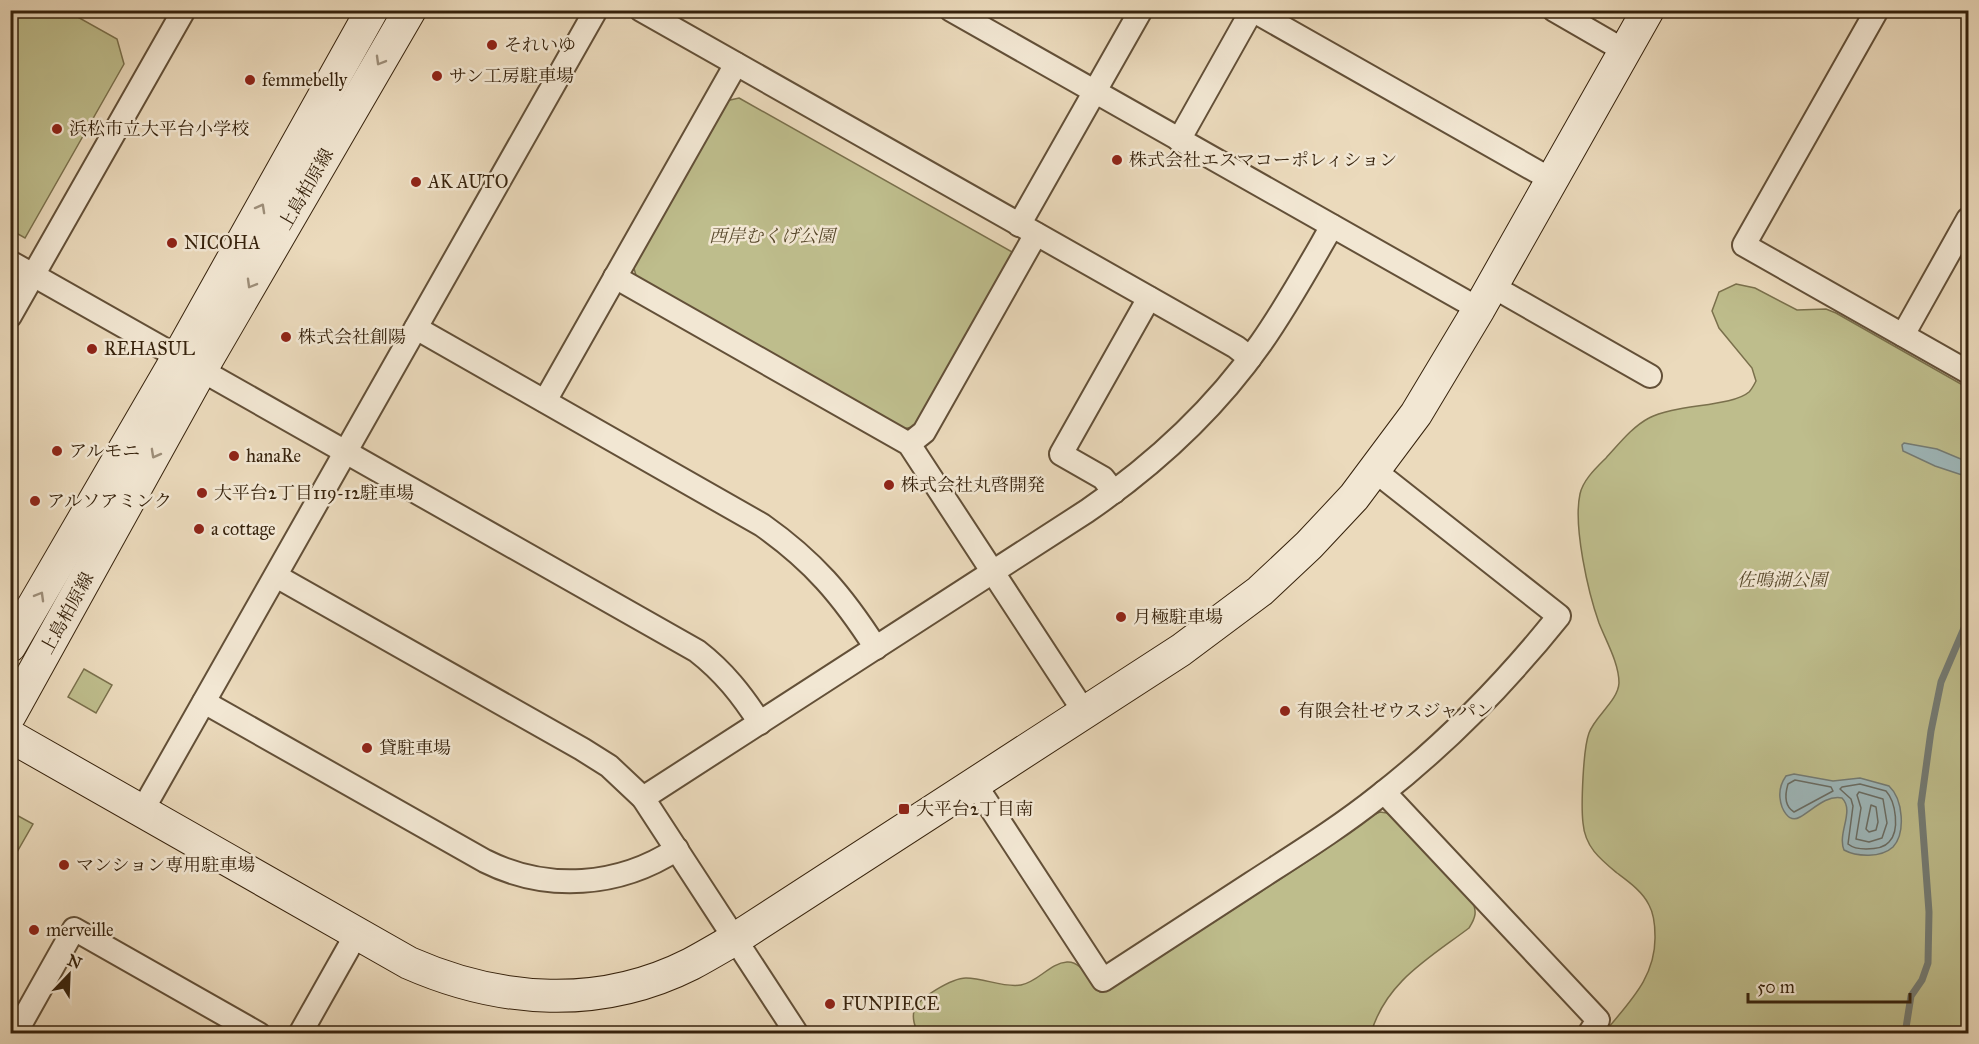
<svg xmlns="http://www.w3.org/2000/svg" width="1979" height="1044" font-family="'IM FELL Great Primer','Noto Serif JP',serif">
  <rect width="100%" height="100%" fill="#ebdabc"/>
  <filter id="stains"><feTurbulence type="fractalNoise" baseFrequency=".00333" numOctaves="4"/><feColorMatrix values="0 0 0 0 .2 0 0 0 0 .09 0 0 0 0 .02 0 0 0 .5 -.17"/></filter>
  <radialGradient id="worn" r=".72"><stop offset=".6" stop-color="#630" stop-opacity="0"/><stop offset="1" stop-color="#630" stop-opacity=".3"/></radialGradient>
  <!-- green -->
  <g fill="#bebd8c" stroke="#7a704c" stroke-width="1.5">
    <path d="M11,10L67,11L117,39L124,64L25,238L11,230Z"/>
    <path d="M739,98L1014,253L917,426L903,429L637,279L633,265L726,101Z"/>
    <path d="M1736,284L1755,288L1797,310L1826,309L1836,313L1968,388V1033H1604C1628,1003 1656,978 1655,936C1655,926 1654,914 1649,905C1643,892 1629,882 1617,873C1600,859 1585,847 1583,823C1581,806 1583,749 1589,733C1595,716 1618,701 1619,683C1619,663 1606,641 1599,623C1588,592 1573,526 1580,494C1583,480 1596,468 1606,458C1619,444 1632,427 1649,418C1674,404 1732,407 1749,392C1752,389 1754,385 1756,381L1752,368L1719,328L1712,311L1719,292Z"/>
    <path d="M84,669L112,685L96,713L68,697Z"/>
    <path d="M11,812L33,824L17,852L11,849Z"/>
    <path d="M1380,812L1387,813L1395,818L1472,900C1477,912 1476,917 1469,928C1428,959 1386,982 1371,1033L918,1034C915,1026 912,1019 914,1011C917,998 953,978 966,978C985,978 1003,988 1021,985C1038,982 1050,963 1067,962C1083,961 1089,983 1100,992L1107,991L1319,854L1373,815Z"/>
  </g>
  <!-- water -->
  <g fill="#9eb8bb" stroke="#747c75" stroke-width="1.5">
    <path d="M1904,443L1937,449L1968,462V477L1935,466L1903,451L1902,445Z"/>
    <path d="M1794,774L1833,781L1860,778L1889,786C1903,799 1906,833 1893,847C1881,858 1857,857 1844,850C1837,833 1855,811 1842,798C1825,795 1813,810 1800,817C1788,824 1781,808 1780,798C1779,789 1781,783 1786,776Z"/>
  </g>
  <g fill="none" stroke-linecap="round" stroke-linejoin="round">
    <!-- shore -->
    <g stroke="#6a6d64" stroke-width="1.5">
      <path d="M1795,780L1831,787L1833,791L1794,812C1784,806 1785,794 1788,784Z"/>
      <path d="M1860,784L1886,791C1896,802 1900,831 1889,842C1884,848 1873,849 1866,849C1859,849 1853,848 1848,844L1853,806L1851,799L1840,789L1842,787Z"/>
      <path d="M1859,792L1883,799L1887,823L1882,838L1869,842L1856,839L1861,808L1857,795Z"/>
      <path d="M1871,805L1876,807L1878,822L1876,830L1869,832L1866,829Z"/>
    </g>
    <!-- stream -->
    <path stroke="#747c75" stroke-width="7" d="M1905,1034L1911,996L1922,980L1928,963L1929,912L1921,804L1931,731L1941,682L1968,619"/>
    <!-- street casing -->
    <g stroke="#635038" stroke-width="26">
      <g id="street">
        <path d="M641,10L1236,347L1250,358"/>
        <path d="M951,10L1479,309"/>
        <path d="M1252,10L1552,180"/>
        <path d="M1554,10L1625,51"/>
        <path d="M1877,10L1744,245L1968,372"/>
        <path d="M1179,140L1252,10"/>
        <path d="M1019,225L1141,10"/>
        <path d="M10,262L178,357"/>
        <path d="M615,277L909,444L1085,713"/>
        <path d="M1492,286L1650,376"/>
        <path d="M10,316L184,10"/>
        <path d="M416,328L762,525C813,561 842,595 876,648"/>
        <path d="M1903,335L1968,219"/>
        <path d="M201,370L697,651C724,672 742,695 760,723"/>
        <path d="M545,401L736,64"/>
        <path d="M909,444L924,432L1036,234"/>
        <path d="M1114,492L1103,478L1061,454L1149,298"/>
        <path d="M276,576L582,749L609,766L643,798L797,1034"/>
        <path d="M204,702L485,861C547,892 619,887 677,849"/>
        <path d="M975,784L1103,980C1152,948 1202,916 1252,883C1295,855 1339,828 1379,796C1447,743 1506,682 1559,616L1375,471"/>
        <path d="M1384,792L1598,1020L1589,1034"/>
        <path d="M643,798L1087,511C1154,465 1214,410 1261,343C1287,306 1309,266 1332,226"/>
        <path d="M142,811L596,10"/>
        <path d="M15,1034L74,929L259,1034"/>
        <path d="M300,1034L357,933"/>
      </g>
    </g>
    <!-- secondary casing -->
    <g stroke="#36220c" stroke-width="34">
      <g id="secondary">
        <path d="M10,646L178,357L372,10"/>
        <path d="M10,715L201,370L410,10"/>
        <path d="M10,736L409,963C500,1003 600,1010 691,964C706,956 721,947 735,939L1181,650L1260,591L1309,545L1354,497L1416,414L1479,309L1648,10"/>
      </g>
    </g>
    <!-- street -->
    <use href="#street" stroke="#f2e7d3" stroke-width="22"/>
    <!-- secondary -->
    <use href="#secondary" stroke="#f2e7d3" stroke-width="32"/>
  </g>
  <!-- one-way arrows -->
  <defs><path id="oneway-chevron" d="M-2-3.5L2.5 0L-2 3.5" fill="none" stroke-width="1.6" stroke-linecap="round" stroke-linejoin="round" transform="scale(1.5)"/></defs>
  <g stroke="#9d8e79">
    <use href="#oneway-chevron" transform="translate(380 61) rotate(120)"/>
    <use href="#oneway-chevron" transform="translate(261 208) rotate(-61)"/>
    <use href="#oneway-chevron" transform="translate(251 284) rotate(120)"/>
    <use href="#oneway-chevron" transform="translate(155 454) rotate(119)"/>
    <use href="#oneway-chevron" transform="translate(40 596) rotate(-60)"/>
  </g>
  <!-- markers -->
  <g fill="#8f2418" stroke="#f2e7d3" stroke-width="2">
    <circle cx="492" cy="45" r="6"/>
    <circle cx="437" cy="76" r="6"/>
    <circle cx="250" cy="80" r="6"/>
    <circle cx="57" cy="129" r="6"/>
    <circle cx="1117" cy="160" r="6"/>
    <circle cx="416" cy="182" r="6"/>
    <circle cx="172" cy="243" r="6"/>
    <circle cx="286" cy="337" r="6"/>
    <circle cx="92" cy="349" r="6"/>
    <circle cx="57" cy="451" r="6"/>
    <circle cx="234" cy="456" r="6"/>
    <circle cx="889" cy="485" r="6"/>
    <circle cx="202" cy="493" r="6"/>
    <circle cx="35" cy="501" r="6"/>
    <circle cx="199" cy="529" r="6"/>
    <circle cx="1121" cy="617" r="6"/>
    <circle cx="1285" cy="711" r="6"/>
    <circle cx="367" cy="748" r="6"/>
    <rect x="898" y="803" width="12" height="12" rx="3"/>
    <circle cx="64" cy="865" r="6"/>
    <circle cx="34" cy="930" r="6"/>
    <circle cx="830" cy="1004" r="6"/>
  </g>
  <g text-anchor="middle" stroke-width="5" stroke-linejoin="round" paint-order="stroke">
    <!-- poi labels -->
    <g font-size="18" fill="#36220c" stroke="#f2e7d3" text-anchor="start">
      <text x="504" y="51">それいゆ</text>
      <text x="449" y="82">サン工房駐車場</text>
      <text x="262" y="86">femmebelly</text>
      <text x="69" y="135">浜松市立大平台小学校</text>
      <text x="1129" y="166">株式会社エスマコーポレィション</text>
      <text x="428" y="188">AK AUTO</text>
      <text x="184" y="249">NICOHA</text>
      <text x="298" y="343">株式会社創陽</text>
      <text x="104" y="355">REHASUL</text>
      <text x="69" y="457">アルモニ</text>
      <text x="246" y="462">hanaRe</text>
      <text x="901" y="491">株式会社丸啓開発</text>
      <text x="214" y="499">大平台2丁目119-12駐車場</text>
      <text x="47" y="507">アルソアミンク</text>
      <text x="211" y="535">a cottage</text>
      <text x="1133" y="623">月極駐車場</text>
      <text x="1297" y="717">有限会社ゼウスジャパン</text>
      <text x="379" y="754">貸駐車場</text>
      <text x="916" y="815">大平台2丁目南</text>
      <text x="76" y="871">マンション専用駐車場</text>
      <text x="46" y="936">merveille</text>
      <text x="842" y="1010">FUNPIECE</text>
    </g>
    <!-- street labels -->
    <g font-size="18" fill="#36220c" stroke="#f2e7d3">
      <text transform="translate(306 189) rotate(-60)" y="6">上島柏原線</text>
      <text transform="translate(67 613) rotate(-61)" y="6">上島柏原線</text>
    </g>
    <!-- park labels -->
    <g font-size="18" font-style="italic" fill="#58492c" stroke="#f2e7d3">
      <text x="772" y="242">西岸むくげ公園</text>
      <text x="1782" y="586">佐鳴湖公園</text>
    </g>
  </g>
  <!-- margin -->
  <rect width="1979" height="1044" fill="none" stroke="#ebdabc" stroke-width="36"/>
  <rect x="12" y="12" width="1955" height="1020" fill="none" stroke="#36220c" stroke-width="3"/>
  <rect x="18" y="18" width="1943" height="1008" fill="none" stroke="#36220c" stroke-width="1.5"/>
  <!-- north arrow -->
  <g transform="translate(69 975) rotate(23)" stroke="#f2e7d3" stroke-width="4.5" paint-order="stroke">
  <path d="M0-4.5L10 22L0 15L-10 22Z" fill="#36220c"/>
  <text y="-9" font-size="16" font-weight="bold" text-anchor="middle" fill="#36220c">N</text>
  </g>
  <!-- scale -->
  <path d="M1748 993v9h162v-9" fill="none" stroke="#36220c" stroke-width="3"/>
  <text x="1757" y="993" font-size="18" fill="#36220c" stroke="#f2e7d3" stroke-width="4.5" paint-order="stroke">50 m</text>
  <rect width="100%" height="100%" filter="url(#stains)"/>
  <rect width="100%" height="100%" fill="url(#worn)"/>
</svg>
